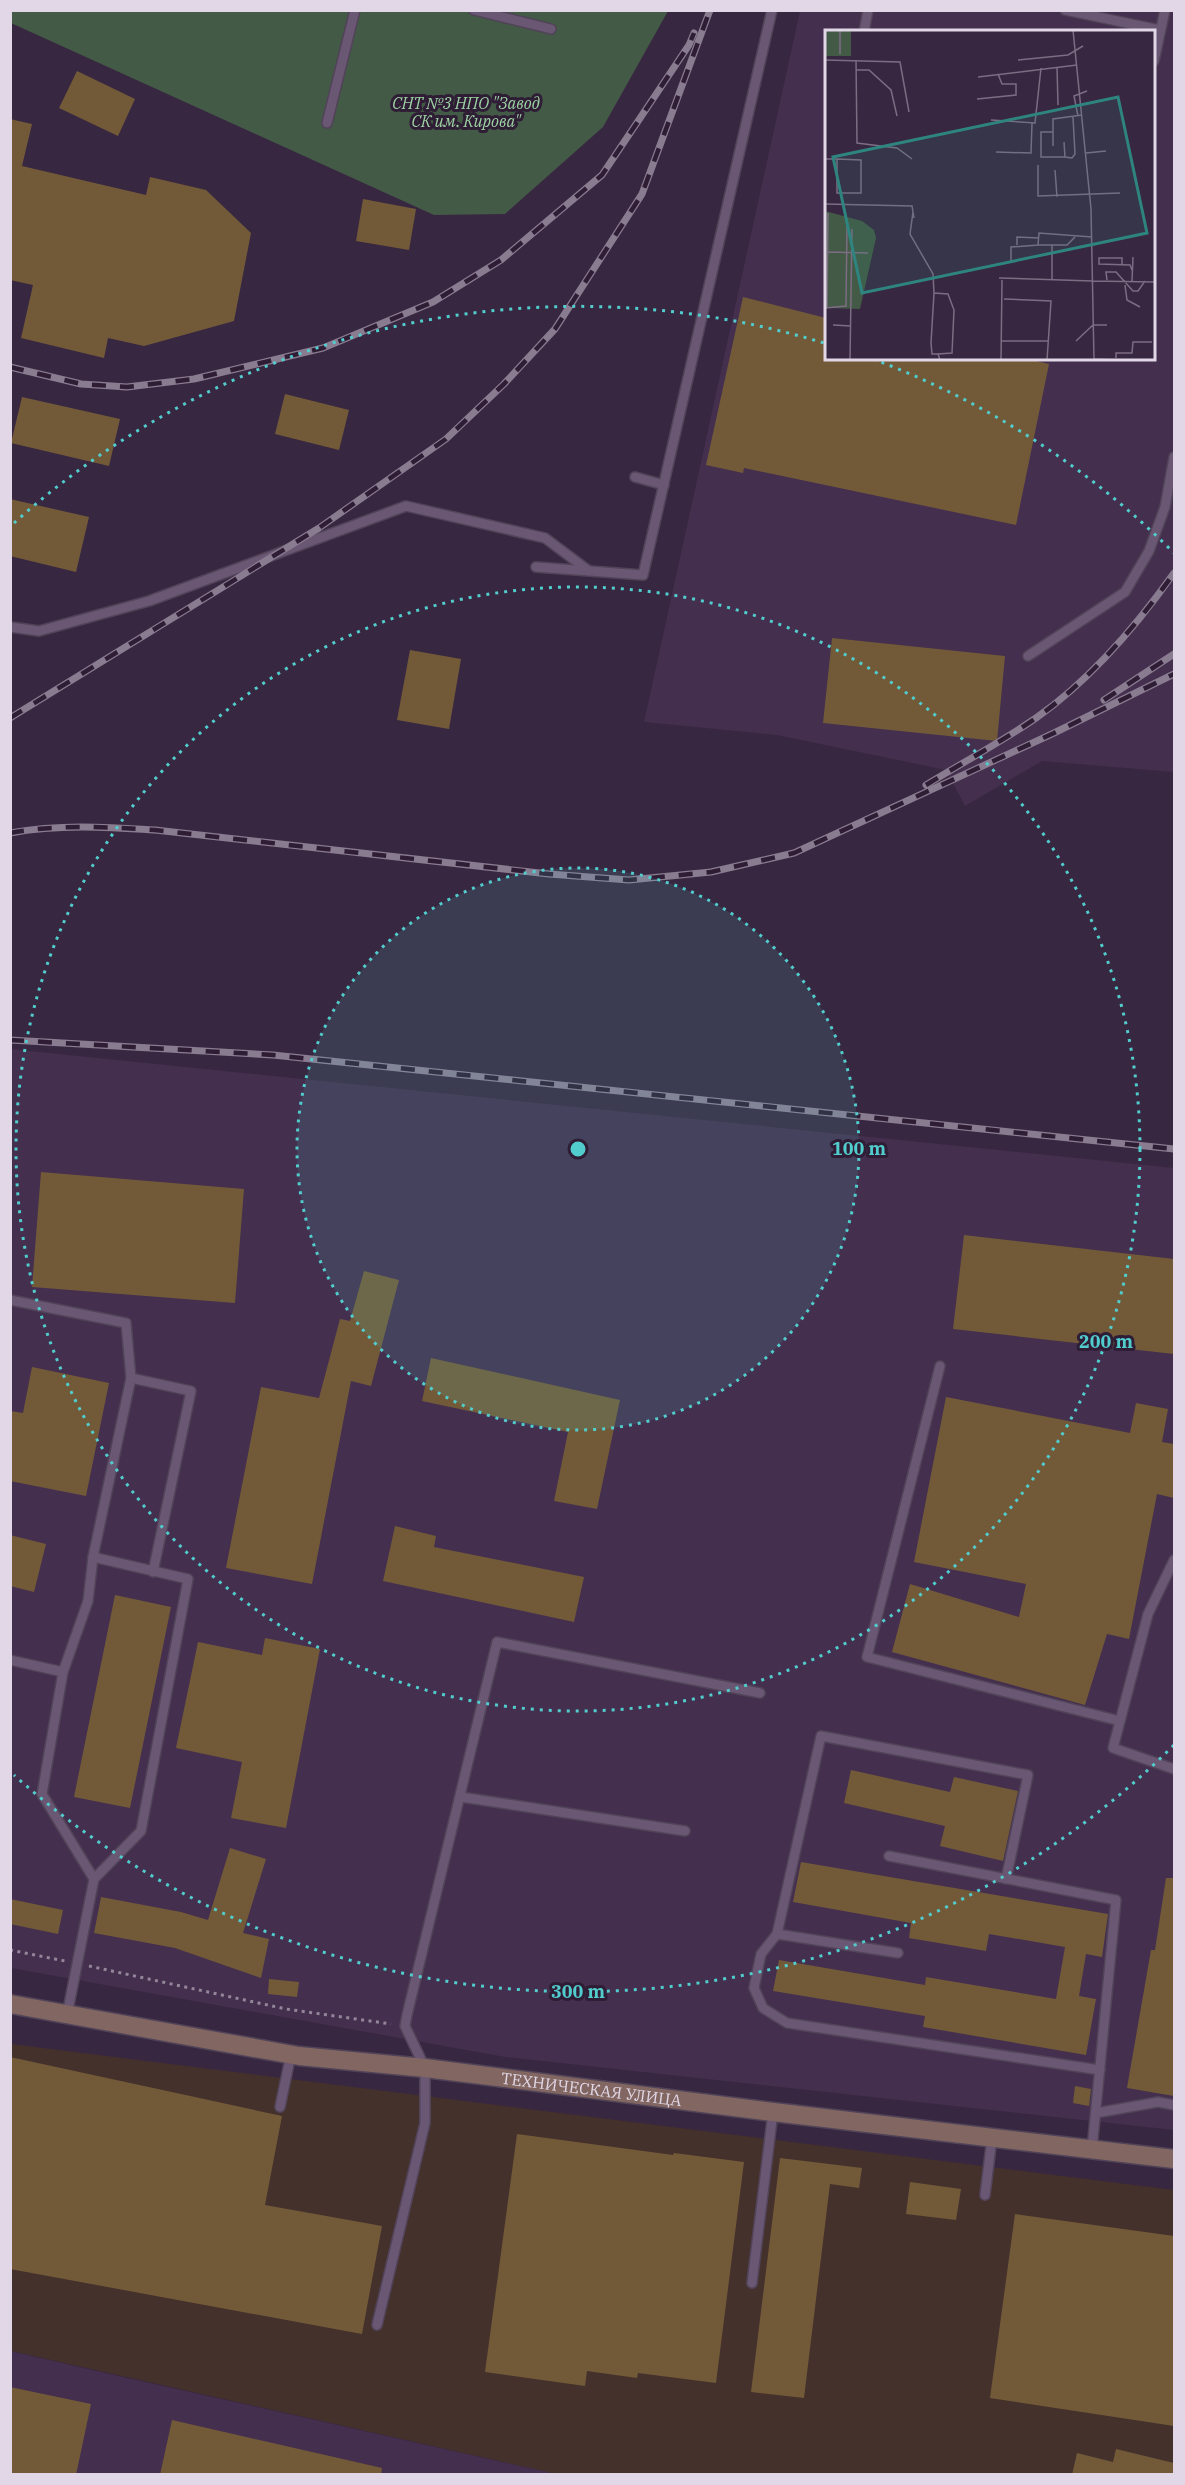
<svg xmlns="http://www.w3.org/2000/svg" width="1185" height="2485" font-family="'IBM Plex Serif',serif">
  <rect width="100%" height="100%" fill="#382740"/>
  <!-- commercial -->
  <path fill="#44312c" d="M11,2044L1174,2190V2474H556L11,2351Z"/>
  <!-- built -->
  <g fill="#442f4e" fill-rule="evenodd">
    <path d="M800,11H1174V772L1042,761L965,806L946,770L777,735L644,722ZM826,32H1154V358H826Z"/>
    <path d="M10,1049L1174,1168V2130L505,2057L11,1968Z"/>
    <path d="M10,2351L114,2375L556,2474H11Z"/>
  </g>
  <!-- green -->
  <path fill="#435a46" d="M11,10L668,11L603,127L505,214L434,215L11,23Z"/>
  <!-- building -->
  <g fill="#725a39">
    <path d="M77,71L135,99L118,136L59,108Z"/>
    <path d="M10,119L32,124L22,166L146,195L150,177L206,190L251,233L234,321L144,346L108,338L104,358L21,338L33,285L10,280Z"/>
    <path d="M363,199L416,209L409,250L356,241Z"/>
    <path d="M743,297L826,318V358H1023L1049,364L1016,525L744,468L743,473L706,465Z"/>
    <path d="M285,394L349,410L339,450L275,434Z"/>
    <path d="M22,397L120,419L109,466L11,443Z"/>
    <path d="M10,499L89,517L76,572L10,556Z"/>
    <path d="M832,638L1005,656L997,741L823,723Z"/>
    <path d="M410,650L461,659L449,729L397,720Z"/>
    <path d="M41,1172L244,1189L235,1303L32,1287Z"/>
    <path d="M964,1235L1174,1259V1354L953,1329Z"/>
    <path d="M364,1271L399,1280L371,1386L351,1381L312,1584L226,1568L261,1387L319,1398L340,1319L350,1321Z"/>
    <path d="M431,1358L620,1400L597,1509L554,1501L568,1432L422,1401Z"/>
    <path d="M32,1367L109,1383L86,1496L10,1481V1411L23,1413Z"/>
    <path d="M946,1397L1130,1433L1136,1403L1168,1409L1162,1442L1174,1444V1498L1157,1494L1129,1639L1107,1634L1085,1705L892,1652L910,1584L1019,1617L1026,1584L914,1562Z"/>
    <path d="M395,1526L436,1536L434,1547L584,1577L574,1622L383,1581Z"/>
    <path d="M10,1535L46,1544L34,1592L10,1586Z"/>
    <path d="M115,1595L171,1607L130,1808L74,1797Z"/>
    <path d="M265,1638L320,1649L286,1828L231,1818L242,1762L176,1748L198,1642L262,1655Z"/>
    <path d="M851,1770L950,1792L954,1777L1018,1791L1003,1861L940,1846L945,1826L844,1803Z"/>
    <path d="M230,1848L266,1859L243,1933L269,1939L261,1978L175,1948L94,1933L101,1897L181,1912L208,1920Z"/>
    <path d="M801,1862L1108,1914L1102,1957L1086,1954L1079,1996L1096,1999L1086,2055L923,2027L925,2016L773,1991L779,1960L925,1985L926,1977L1056,1999L1065,1947L989,1934L986,1951L909,1938L911,1923L793,1902Z"/>
    <path d="M1166,1878H1174V2096L1127,2088L1151,1950H1155Z"/>
    <path d="M10,1899L63,1910L58,1934L10,1924Z"/>
    <path d="M269,1979L299,1982L297,1997L268,1994Z"/>
    <path d="M10,2057L282,2116L265,2205L382,2226L362,2334L10,2269Z"/>
    <path d="M1075,2086L1091,2089L1089,2106L1073,2103Z"/>
    <path d="M517,2134L673,2155L674,2153L744,2162L716,2383L638,2373L637,2378L587,2371L585,2386L485,2372Z"/>
    <path d="M780,2158L862,2168L859,2188L830,2184L804,2398L751,2392Z"/>
    <path d="M910,2182L961,2189L956,2220L906,2214Z"/>
    <path d="M1015,2214L1174,2236V2426L990,2398Z"/>
    <path d="M10,2387L91,2404L76,2475H10Z"/>
    <path d="M172,2420L382,2468L381,2475H160Z"/>
    <path d="M1116,2449L1174,2463V2475H1072L1077,2453L1113,2462Z"/>
  </g>
  <g fill="none" stroke-linecap="round" stroke-linejoin="round">
    <!-- service casing -->
    <g stroke="#514358" stroke-width="12">
      <g id="service">
        <path d="M474,10L551,29"/>
        <path d="M1065,10L1160,30"/>
        <path d="M864,32L868,10"/>
        <path d="M1154,61L1165,10"/>
        <path d="M327,123L355,10"/>
        <path d="M635,477L664,485"/>
        <path d="M536,567L643,575L772,10"/>
        <path d="M10,627L39,631L149,601L406,506L545,538L589,571"/>
        <path d="M1028,656L1125,592L1149,551L1165,507L1174,457"/>
        <path d="M10,1300L126,1323L131,1378L93,1557L188,1579L141,1831L94,1879L67,2015"/>
        <path d="M940,1366L867,1657L1120,1721"/>
        <path d="M131,1378L191,1391L153,1572"/>
        <path d="M93,1557L88,1601L63,1672L42,1794L94,1879"/>
        <path d="M1174,1560L1148,1614L1113,1748L1174,1769"/>
        <path d="M10,1660L63,1672"/>
        <path d="M461,1797L685,1831"/>
        <path d="M889,1856L1116,1900L1092,2149"/>
        <path d="M777,1934L821,1736L1028,1775L1006,1879"/>
        <path d="M898,1953L777,1934L761,1954L754,1988L763,2008L787,2023L1100,2070"/>
        <path d="M280,2107L291,2054"/>
        <path d="M1096,2113L1158,2102L1174,2105"/>
        <path d="M985,2195L992,2138"/>
        <path d="M752,2283L773,2112"/>
        <path d="M377,2325L425,2123V2068L405,2026L407,2015L497,1642L760,1693"/>
      </g>
    </g>
    <!-- secondary casing -->
    <g stroke="#514358" stroke-width="21">
      <g id="secondary">
        <path id="s1" d="M10,2004L299,2056L425,2068L773,2112L1174,2159"/>
      </g>
    </g>
    <!-- path -->
    <g stroke="#93869a" stroke-width="3" stroke-dasharray="3 4.5" stroke-linecap="butt">
      <path d="M10,1950L65,1961"/>
      <path d="M89,1966L286,2009L391,2024"/>
    </g>
    <!-- service -->
    <use href="#service" stroke="#6a5773" stroke-width="9"/>
    <!-- secondary -->
    <use href="#secondary" stroke="#816661" stroke-width="18"/>
    <!-- rail casing -->
    <g stroke="#897b90" stroke-width="7">
      <g id="rail">
        <path d="M10,367L81,384L127,387L194,379L323,348L433,302L501,260L602,175L689,45L694,33"/>
        <path d="M1104,700L1174,654"/>
        <path d="M10,718L319,528L446,439L504,384L555,329L642,194L710,10"/>
        <path d="M926,785C962,763 1001,742 1036,718C1089,681 1137,625 1174,573"/>
        <path d="M10,833C59,824 106,827 155,830L549,874L629,880L711,872L794,853L1054,733L1174,674"/>
        <path d="M10,1040L273,1055L1174,1149"/>
      </g>
    </g>
    <!-- rail -->
    <use href="#rail" stroke="#2e1d35" stroke-width="4.5" stroke-dasharray="14" stroke-linecap="butt"/>
  </g>
  <!-- distance rings -->
  <circle cx="578" cy="1149" r="281" fill="#52cdcd" fill-opacity=".12"/>
  <g fill="none" stroke="#52cdcd" stroke-width="3" stroke-dasharray="3 6">
    <circle cx="578" cy="1149" r="281"/>
    <circle cx="578" cy="1149" r="562"/>
    <path d="M1174 1745A843 843 0 0 1 14 1775M14 523A843 843 0 0 1 824 343M873 359A843 843 0 0 1 1174 553"/>
  </g>
  <g text-anchor="middle" stroke-width="6" stroke-linejoin="round" paint-order="stroke">
    <!-- park labels -->
    <g font-size="16" font-style="italic" fill="#9dd3a3" stroke="#2e1d35">
      <text x="466" y="109">СНТ №3 НПО "Завод<tspan x="466" dy="18">СК им. Кирова"</tspan></text>
    </g>
    <!-- street labels -->
    <g font-size="16" fill="#e1d7e7" stroke="#2e1d35">
      <text dy="6" stroke="none"><textPath href="#s1" startOffset="588">ТЕХНИЧЕСКАЯ УЛИЦА</textPath></text>
    </g>
  </g>
  <!-- overview -->
  <g transform="translate(825 30)">
    <rect width="330" height="330" fill="#382740"/>
    <path d="M0,0H26V26H0ZM0,181L37,191L49,200L51,208L35,279L0,278Z" fill="#435a46"/>
    <path fill="none" stroke="#7c6d83" stroke-width="1.5" d="M248,0L266,179L269,330M15,24V0M0,30L75,32L84,82M31,30L32,113L72,118L87,129M193,30L243,25L258,16M232,37L233,75M31,40H44L66,60L72,86M153,47L252,35M152,69L191,65V54H177L173,44M253,86L249,66L262,61M166,90L210,93L216,38M228,102H216V127H240M239,112L240,127L247,128L250,124L248,87M228,116V89L257,85M171,122L206,123L207,93M261,123L281,121M0,129H12L36,130V163H12V129M213,135V166L295,163M230,140L232,167M0,174L87,176L89,188M88,182L85,204L108,244L109,263L123,264L129,280L127,323L113,324L115,330M192,215V207L214,208M213,215H242L250,207M2,222L43,223M186,232V217L213,215L214,203L267,207M297,234V228H274V234L305,235L307,240M174,248L267,251M227,250V215M282,250L281,242H291L308,261H313L320,251M267,251L330,252M307,251L308,227M300,255L302,270L315,277M109,263L106,313L107,324H113M179,269L226,271L222,330M0,278L21,276L22,195M2,278L3,183M8,295L26,296M177,311H223M251,311L268,295H282M291,328V323H307L308,312H327M269,329L294,330M25,330L27,199M176,330L177,250"/>
    <path fill="#2e8580" fill-opacity="0.15" stroke="#2e8580" stroke-width="3" d="M293,67L322,203L37,263L8,127Z"/>
    <rect width="330" height="330" fill="none" stroke="#e1d7e7" stroke-width="3"/>
  </g>
  <circle cx="578" cy="1149" r="9" fill="#52cdcd" stroke="#2e1d35" stroke-width="3"/>
  <g font-size="18" text-anchor="middle" font-weight="bold" fill="#52cdcd" stroke="#2e1d35" stroke-width="6" stroke-linejoin="round" paint-order="stroke">
    <text x="859" y="1155">100 m</text>
    <text x="1106" y="1348">200 m</text>
    <text x="578" y="1998">300 m</text>
  </g>
  <!-- border -->
  <rect width="1185" height="2485" fill="none" stroke="#e1d7e7" stroke-width="24"/>
</svg>
